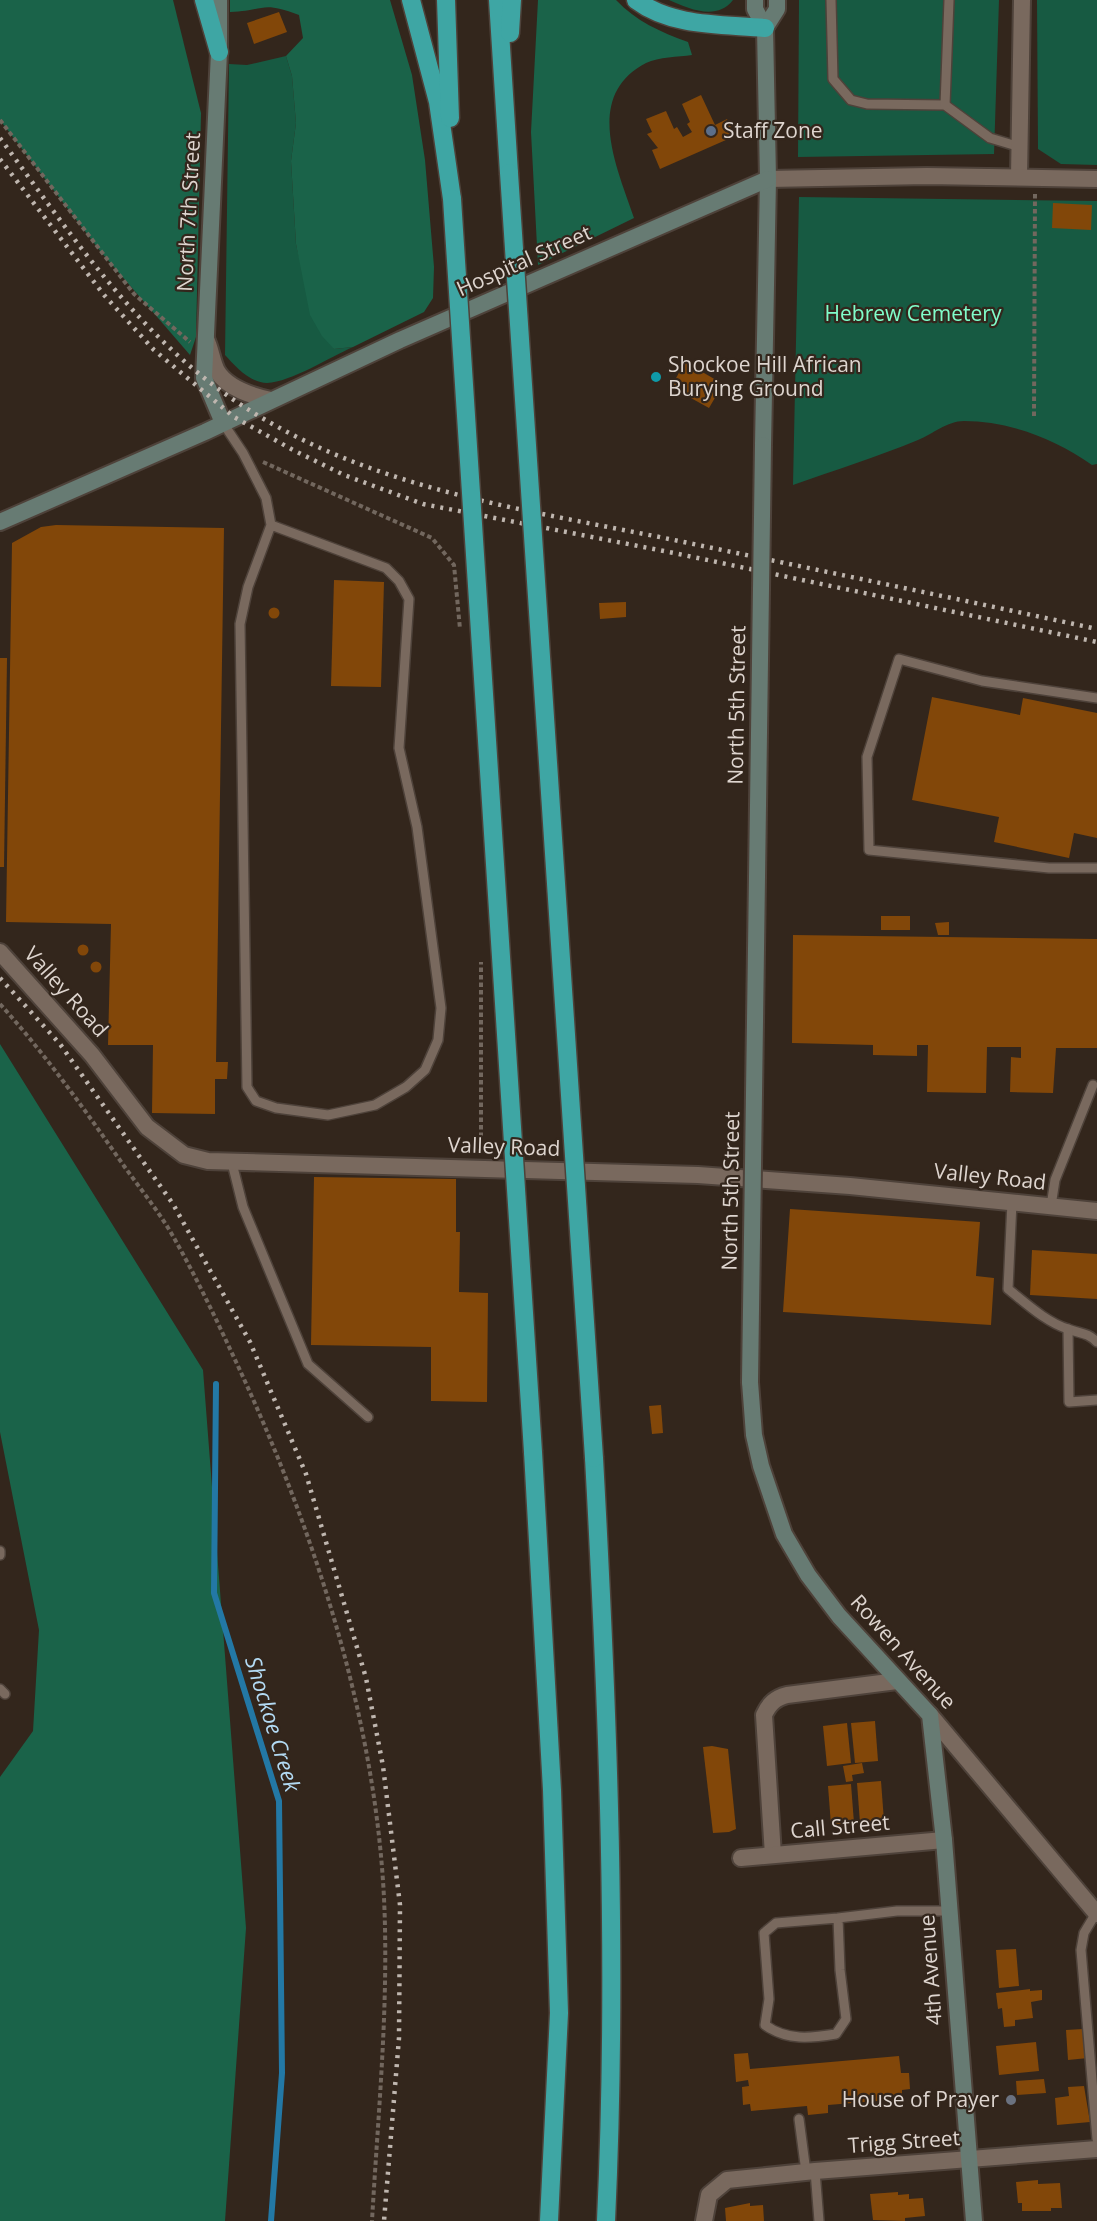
<svg xmlns="http://www.w3.org/2000/svg" width="1097" height="2221" font-family="'Open Sans',sans-serif">
  <rect width="100%" height="100%" fill="#33261c"/>
  <!-- green -->
  <g fill="#175a42">
    <path d="M669,0H733C717,21 689,9 669,0Z"/>
    <path d="M799,0H999L994,154L798,157Z"/>
    <path d="M1037,0H1097V165L1061,164L1038,149Z"/>
    <path d="M286,56L292,76L296,123L291,161L296,244L304,278L334,349L353,347C330,357 291,382 267,383C250,383 235,366 225,355L229,64L247,65Z"/>
    <path d="M799,197L1097,201V464L1092,465C1056,439 1009,421 964,421C947,421 933,434 918,440C877,457 835,470 793,485Z"/>
  </g>
  <!-- forest -->
  <g fill="#1a6349">
    <path d="M0,0H173L201,113L196,337L190,355L101,252L0,120Z"/>
    <path d="M230,0H390L412,75L425,160L434,267L433,298L424,312L353,347L334,349L322,336L310,315L296,244L291,161L296,123L292,76L286,56L303,38L299,15C260,0 266,11 230,12Z"/>
    <path d="M538,0H616C636,21 660,32 688,42L692,55C678,57 659,57 646,63C583,96 617,167 634,218L538,265L531,132Z"/>
    <path d="M0,1044L203,1370L246,1928L225,2221H0V1777L33,1731L39,1630L0,1432Z"/>
  </g>
  <g fill="none" stroke-linecap="round" stroke-linejoin="round">
    <!-- stream -->
    <path stroke="#2378a5" stroke-width="6" d="M216,1384L214,1593L279,1801L282,2073L271,2221"/>
  </g>
  <!-- building -->
  <g fill="#824709">
    <path d="M279,12L287,32L254,44L247,23Z"/>
    <path d="M701,95L715,125L727,119L735,136L660,169L652,150L658,148L647,134L652,132L646,119L666,111L674,129L677,127L683,137L692,132L687,124L690,122L682,104Z"/>
    <path d="M1053,203L1092,205L1091,230L1052,228Z"/>
    <path d="M685,362L723,384L709,408L671,387Z"/>
    <path d="M56,525L224,528L216,1062H228L227,1079H215V1114L152,1113L153,1045H108L111,924L6,922L12,543L41,527Z"/>
    <path d="M334,580L384,582L381,687L331,686Z"/>
    <path d="M626,602V617L600,619L599,603Z"/>
    <circle cx="274" cy="613" r="5.5"/>
    <path d="M0,658H7L4,867H0Z"/>
    <path d="M932,697L1020,715L1023,698L1097,713V838L1074,833L1069,858L994,842L999,817L912,800Z"/>
    <rect x="881" y="916" width="29" height="14"/>
    <path d="M949,922V935H938L935,923Z"/>
    <path d="M793,935L1097,939V1048H1056L1053,1093L1010,1092L1011,1057L1021,1058V1047H987L986,1093L927,1092L928,1045H917V1056L873,1055V1045L792,1043Z"/>
    <circle cx="83" cy="950" r="5.5"/>
    <circle cx="96" cy="967" r="5.5"/>
    <path d="M314,1177L456,1179V1232H460L459,1292L488,1293L487,1402L431,1401V1347L311,1345Z"/>
    <path d="M790,1209L980,1222L976,1276L994,1278L991,1325L783,1312Z"/>
    <path d="M1032,1250L1097,1254V1299L1030,1295Z"/>
    <path d="M661,1405L663,1433L652,1434L649,1406Z"/>
    <path d="M875,1721L878,1761L855,1763L851,1723Z"/>
    <path d="M847,1723L851,1763L827,1766L823,1726Z"/>
    <path d="M712,1746L728,1749L736,1829L729,1832L713,1833L703,1747Z"/>
    <path d="M862,1763L864,1773L852,1775L853,1781L846,1782L843,1766Z"/>
    <path d="M881,1781L884,1821L860,1823L857,1783Z"/>
    <path d="M851,1784L854,1823L831,1825L828,1786Z"/>
    <path d="M1016,1949L1019,1986L999,1988L996,1950Z"/>
    <path d="M1030,1989V1991L1042,1990V2000L1031,2002L1033,2018L1015,2020V2026L1004,2027L1002,2008L998,2009L996,1993Z"/>
    <path d="M1083,2029L1088,2058L1068,2060L1066,2030Z"/>
    <path d="M1036,2042L1039,2071L999,2075L996,2046Z"/>
    <path d="M748,2053L750,2069L899,2056L901,2073H909L910,2089L902,2090V2099L828,2105V2113L808,2115L807,2106L751,2111L750,2104L743,2105L742,2087L749,2086L748,2080L736,2082L734,2054Z"/>
    <path d="M1044,2079L1046,2093L1017,2095L1016,2081Z"/>
    <path d="M1084,2086L1090,2122L1057,2125L1055,2098L1069,2096L1068,2087Z"/>
    <path d="M1038,2180V2184L1060,2183L1062,2208H1051V2211H1022V2203H1018L1016,2182Z"/>
    <path d="M898,2192V2195L909,2194V2199L923,2198L925,2216L905,2218V2221L873,2220L870,2194Z"/>
    <path d="M750,2203V2206L763,2205L764,2221H726L725,2208Z"/>
  </g>
  <g fill="none" stroke-linecap="round" stroke-linejoin="round">
    <!-- service casing -->
    <g stroke="#4e423a" stroke-width="12">
      <g id="service">
        <path d="M831,0L833,79L851,100L867,104L945,105L990,138L1020,147"/>
        <path d="M945,105L949,0"/>
        <path d="M223,423L243,453L266,498L271,525L248,587L240,624L247,1087L256,1101L276,1108L328,1115L375,1105L406,1087L425,1070L438,1040L441,1008L417,827L399,748L409,599L399,581L386,568L271,525"/>
        <path d="M1097,698L982,681L899,659L867,757L869,850L1049,868H1097"/>
        <path d="M232,1163L243,1207L308,1364L368,1417"/>
        <path d="M1012,1202L1008,1289C1027,1304 1046,1322 1068,1329C1081,1334 1087,1332 1097,1342"/>
        <path d="M1051,1206L1055,1180L1093,1085"/>
        <path d="M1068,1329L1069,1402L1097,1400"/>
        <path d="M0,1551V1555"/>
        <path d="M0,1689L5,1694"/>
        <path d="M1096,1913L1084,1933L1081,1950L1097,2139"/>
        <path d="M838,1918L776,1923L764,1933L769,1999L765,2025C787,2041 811,2038 836,2034L846,2019L840,1970L838,1918L897,1911H949"/>
        <path d="M799,2119L806,2172"/>
        <path d="M815,2171L819,2221"/>
      </g>
    </g>
    <!-- minor casing -->
    <g stroke="#4e423a" stroke-width="20">
      <g id="minor">
        <path d="M1019,177L1022,0"/>
        <path d="M206,339C211,349 212,361 217,371C228,389 252,396 271,400"/>
        <path d="M930,1715L1097,1914"/>
        <path d="M773,1855L764,1715C769,1704 775,1698 787,1695L897,1681"/>
        <path d="M741,1858L944,1840"/>
        <path d="M704,2221L709,2195L727,2180L815,2171L1097,2149"/>
      </g>
    </g>
    <!-- tertiary casing -->
    <g stroke="#4e423a" stroke-width="20">
      <g id="tertiary">
        <path d="M768,179L927,176L1097,179"/>
        <path d="M0,952L92,1055L147,1127L184,1155L208,1161L698,1175L850,1186L1097,1211"/>
      </g>
    </g>
    <!-- secondary casing -->
    <g stroke="#4e423a" stroke-width="20">
      <g id="secondary">
        <path d="M219,0V52L204,378L223,423"/>
        <path d="M755,0V9L765,28L768,179L763,445"/>
        <path d="M765,28L777,9V0"/>
        <path d="M0,522L205,432L400,340L768,179"/>
        <path d="M750,1382L754,1435L761,1466L784,1534L808,1575L839,1616L930,1715L944,1840L974,2221"/>
      </g>
    </g>
    <!-- motorway casing -->
    <g stroke="#4e423a" stroke-width="21">
      <g id="motorway">
        <path d="M204,0L219,52"/>
        <path d="M411,0L438,102L452,199"/>
        <path d="M446,0L450,118"/>
        <path d="M498,0L509,173"/>
        <path d="M636,0C672,27 722,24 765,28"/>
        <path d="M510,33L512,0"/>
        <path d="M533,1452L552,1790L559,2013L549,2221"/>
        <path d="M594,1458C608,1713 618,1965 606,2221"/>
      </g>
    </g>
    <!-- path -->
    <g stroke="#72675e" stroke-width="4" stroke-dasharray="4.5 3" stroke-linecap="butt">
      <path d="M0,120L134,294L190,342"/>
      <path d="M1034,416L1035,194"/>
      <path d="M263,462L432,538L454,565L460,629"/>
      <path d="M0,1004C46,1055 85,1110 124,1166C139,1187 156,1208 170,1231C195,1274 217,1321 238,1366C314,1530 375,1717 384,1898C389,2005 378,2114 372,2221"/>
      <path d="M481,1152V962"/>
    </g>
    <!-- service -->
    <use href="#service" stroke="#79695e" stroke-width="9"/>
    <!-- minor -->
    <use href="#minor" stroke="#79695e" stroke-width="16"/>
    <!-- tertiary -->
    <use href="#tertiary" stroke="#79695e" stroke-width="16"/>
    <!-- secondary -->
    <use href="#secondary" stroke="#677b73" stroke-width="16"/>
    <!-- motorway -->
    <use href="#motorway" stroke="#3ea6a4" stroke-width="18"/>
    <!-- rail -->
    <g stroke="#bfb6af" stroke-width="4.5" stroke-dasharray="3 6" stroke-linecap="butt">
      <path d="M0,138C62,222 121,311 203,377C338,486 514,507 679,541C818,570 958,599 1097,629"/>
      <path d="M0,159L104,295L154,350L234,417L293,450L344,475L423,504L674,553L1097,642"/>
      <path d="M0,978L60,1044L173,1204L250,1342L306,1474L366,1678L383,1766L400,1905L399,2038L384,2221"/>
    </g>
    <!-- secondary-bridge casing -->
    <g stroke="#4e423a" stroke-width="20" stroke-linecap="butt">
      <path id="secondary-bridge" d="M750,1382L763,445"/>
    </g>
    <!-- motorway-bridge casing -->
    <g stroke="#4e423a" stroke-width="21" stroke-linecap="butt">
      <g id="motorway-bridge">
        <path d="M509,173L594,1458"/>
        <path d="M452,199L533,1452"/>
      </g>
    </g>
    <!-- secondary-bridge -->
    <use href="#secondary-bridge" stroke="#677b73" stroke-width="16"/>
    <!-- motorway-bridge -->
    <use href="#motorway-bridge" stroke="#3ea6a4" stroke-width="18"/>
  </g>
  <!-- markers -->
  <circle fill="#5c6f8a" stroke="#33261c" stroke-width="2" cx="711" cy="131" r="6"/>
  <circle fill="#0f9aa8" stroke="#33261c" stroke-width="2" cx="656" cy="377" r="6"/>
  <circle fill="#6b7280" stroke="#33261c" stroke-width="2" cx="1011" cy="2100" r="6"/>
  <g text-anchor="middle" stroke-width="4.5" stroke-linejoin="round" paint-order="stroke">
    <!-- poi labels -->
    <g font-size="21" fill="#ded5cf" stroke="#33261c" text-anchor="start">
      <text x="723" y="138">Staff Zone</text>
      <text x="668" y="372">Shockoe Hill African<tspan x="668" dy="24">Burying Ground</tspan></text>
      <text x="999" y="2107" text-anchor="end">House of Prayer</text>
    </g>
    <!-- street labels -->
    <g font-size="21" fill="#ded5cf" stroke="#33261c">
      <text transform="translate(189 212) rotate(-87)" y="7">North 7th Street</text>
      <text transform="translate(524 261) rotate(-24)" y="7">Hospital Street</text>
      <text transform="translate(737 705) rotate(-89)" y="7">North 5th Street</text>
      <text transform="translate(66 992) rotate(48)" y="7">Valley Road</text>
      <text transform="translate(504 1147) rotate(2)" y="7">Valley Road</text>
      <text transform="translate(990 1177) rotate(6)" y="7">Valley Road</text>
      <text transform="translate(731 1191) rotate(-89)" y="7">North 5th Street</text>
      <text transform="translate(903 1652) rotate(48)" y="7">Rowen Avenue</text>
      <text transform="translate(840 1827) rotate(-5)" y="7">Call Street</text>
      <text transform="translate(931 1970) rotate(-94)" y="7">4th Avenue</text>
      <text transform="translate(904 2142) rotate(-4)" y="7">Trigg Street</text>
    </g>
    <!-- park labels -->
    <g font-size="21" fill="#80fdca" stroke="#33261c">
      <text x="913" y="321">Hebrew Cemetery</text>
    </g>
    <!-- water labels -->
    <g font-size="22" font-style="italic" fill="#b3daf3" stroke="#33261c">
      <text transform="translate(273 1724) rotate(73)" y="8">Shockoe Creek</text>
    </g>
  </g>
</svg>
